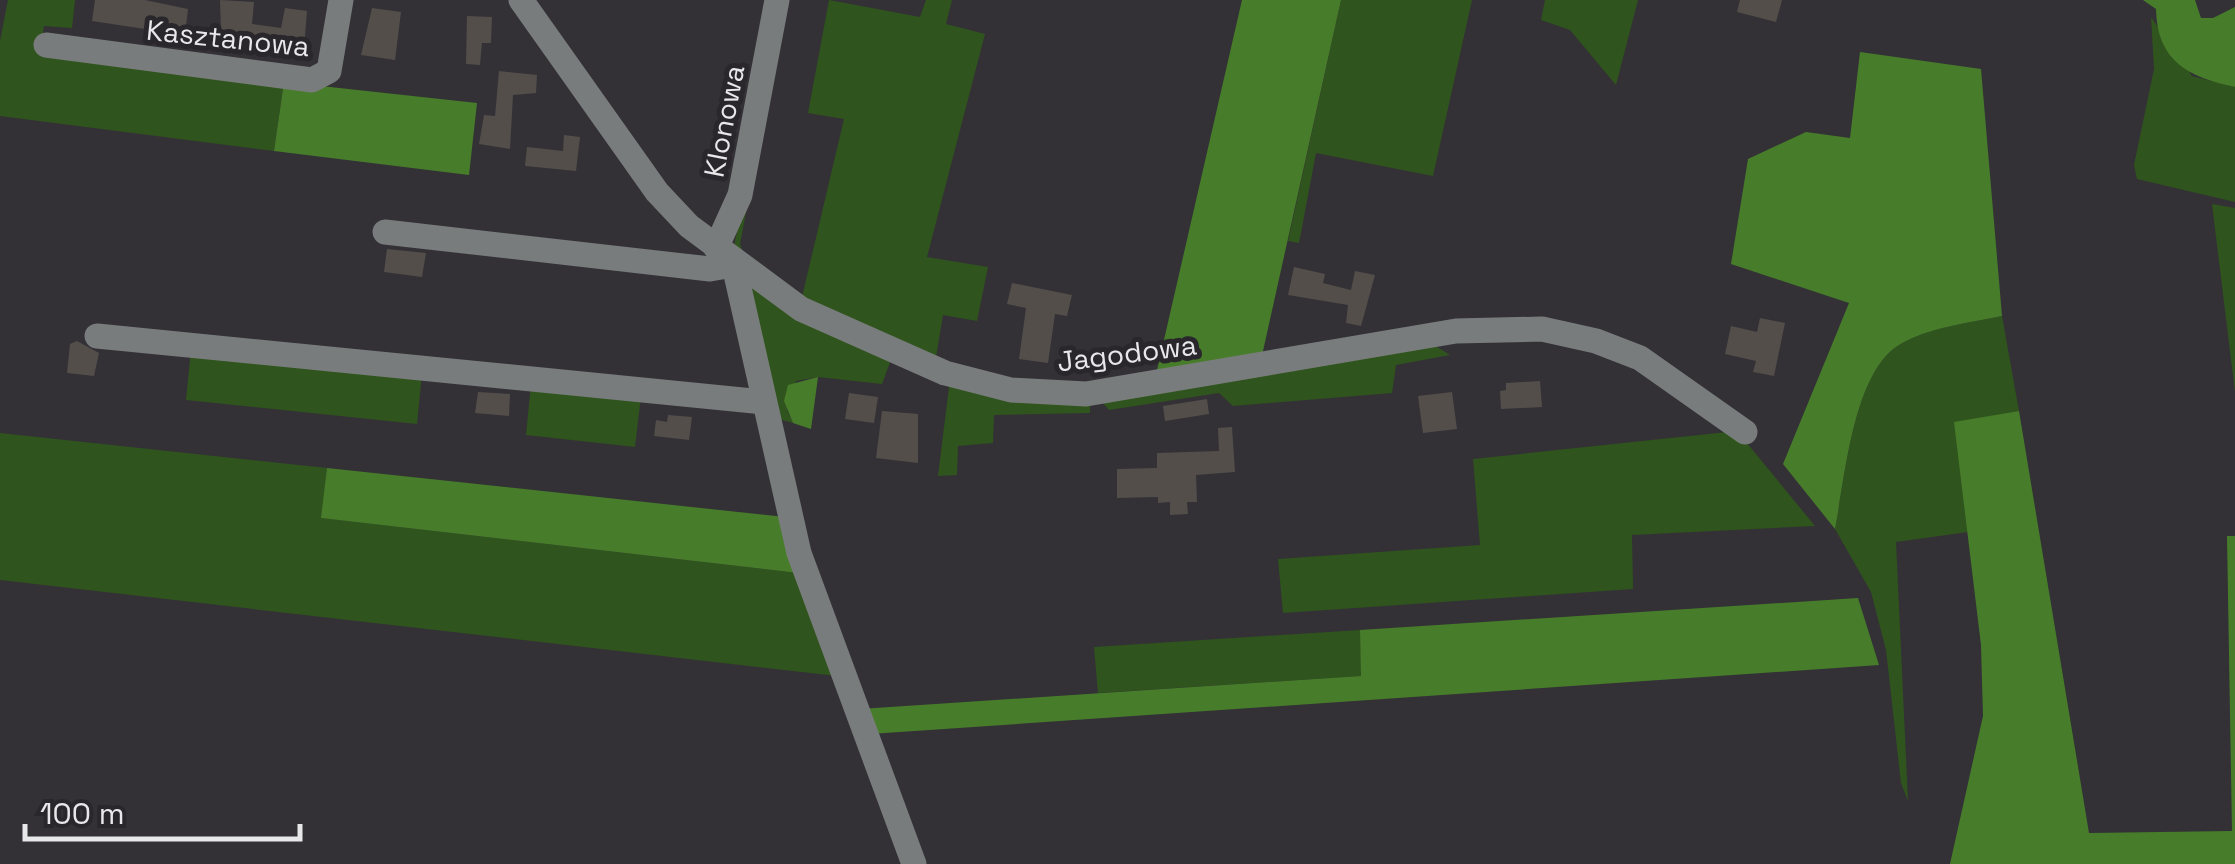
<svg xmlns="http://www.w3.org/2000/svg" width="2235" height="864" font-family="'Space Grotesk',sans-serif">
  <rect width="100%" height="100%" fill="#333136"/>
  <!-- green -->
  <g fill="#30541d">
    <path d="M8,0H75L72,28L44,26L40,50L284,82L274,151L0,116V41Z"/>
    <path d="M786,0L740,244L743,252L802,297L844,119L808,113L829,0L920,17L926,0H952L946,24L985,34L927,257L988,267L977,321L943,315L935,363L822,315L734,246Z"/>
    <path d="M1341,0H1472L1433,176L1316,153L1299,243L1288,241Z"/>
    <path d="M1545,0H1638L1616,85L1570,30L1541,20Z"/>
    <path d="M2151,17L2192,76L2235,87V202L2137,179L2134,165L2154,69Z"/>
    <path d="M2212,204L2235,208V392Z"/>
    <path d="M745,275L892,357L882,384L818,377L796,381L787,410L793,423L771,417Z"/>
    <path d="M2002,316L2019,411L1955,423L1968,532L1896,542L1908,801L1901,783L1886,650L1871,592L1835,529C1845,479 1853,373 1899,345C1929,327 1969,323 2002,316Z"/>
    <path d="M1431,343L1450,355L1396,365L1392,393L1233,406L1219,393L1109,410L1102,402Z"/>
    <path d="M191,349L422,373L417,424L186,400Z"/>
    <path d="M950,379L1090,401V413L994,415L993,443L958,446L957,475L938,476Z"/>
    <path d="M531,384L641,396L635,447L526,435Z"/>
    <path d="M1737,431L1815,526L1632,535L1633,589L1283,613L1278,559L1480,545L1473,459Z"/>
    <path d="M0,433L327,468L322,518L798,573L837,676L0,580Z"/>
    <path d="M1360,630L1362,676L1098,693L1094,647Z"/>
  </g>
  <!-- forest -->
  <g fill="#477d2a">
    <path d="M1242,0H1341L1261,360L1155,379Z"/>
    <path d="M2143,0H2195L2201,18H2213L2235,7V87C2188,77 2157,61 2156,9Z"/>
    <path d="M1860,52L1981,69L2002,316C1969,323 1929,327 1899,345C1853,373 1845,479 1835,529L1783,464L1849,303L1731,264L1748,159L1806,132L1850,138Z"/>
    <path d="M284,82L477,103L469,175L274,151Z"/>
    <path d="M818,377L811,429L793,423L784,401L788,385Z"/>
    <path d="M2019,411L2089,833L2232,831L2227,536H2235V864H1950L1983,716L1981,645L1954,422Z"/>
    <path d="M327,468L785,517L798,573L321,518Z"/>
    <path d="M1858,598L1879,665L870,734L860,709L1361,676L1360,630Z"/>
  </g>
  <!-- building -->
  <g fill="#534e4a">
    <path d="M95,0H145L188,9L185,35L92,21Z"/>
    <path d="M220,0L254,2L252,24L281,28L285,8L307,11L304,48L238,40V34L221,32Z"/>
    <path d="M1740,0H1782L1776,22L1737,12Z"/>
    <path d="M372,8L401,12L395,60L361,55Z"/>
    <path d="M467,16L492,17L491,43H482L480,65L466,64Z"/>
    <path d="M499,71L537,75L536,93L513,95L510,149L479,144L484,115L495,116Z"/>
    <path d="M564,135L580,137L576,171L525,166L527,147L563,151Z"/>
    <path d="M387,249L426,253L422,277L384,272Z"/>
    <path d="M1294,267L1325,274L1323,283L1351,290L1355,271L1375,275L1361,326L1346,323L1348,305L1288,295Z"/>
    <path d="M1012,283L1072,295L1067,316L1055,314L1048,363L1019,359L1026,308L1007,304Z"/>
    <path d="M1760,318L1785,323L1774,376L1753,372L1756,361L1725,354L1731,326L1757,332Z"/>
    <path d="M77,341L99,353L94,376L67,373L70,344Z"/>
    <path d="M1540,381L1542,407L1501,409L1500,391L1506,390V383Z"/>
    <path d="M478,392L510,394L509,416L475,413Z"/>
    <path d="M1452,392L1457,429L1423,433L1418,396Z"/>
    <path d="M849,393L878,397L874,423L845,419Z"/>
    <path d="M1207,399L1209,414L1165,421L1163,406Z"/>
    <path d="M882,411L918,414V463L876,458Z"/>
    <path d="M668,415L692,417L689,440L654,436L656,420L667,422Z"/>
    <path d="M1232,427L1235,472L1196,475L1197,502H1187L1188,514L1170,515V502L1158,503V497L1117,498V469L1157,468V453L1219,451L1218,428Z"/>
  </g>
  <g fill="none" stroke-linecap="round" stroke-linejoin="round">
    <!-- minor -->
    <g stroke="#797c7c" stroke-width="25">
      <path d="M521,0L657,192L689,226L801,309L945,373L1011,390L1086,394L1456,331L1542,329L1596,341L1640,358L1745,432"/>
      <path d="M46,45L312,80L329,71L341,0"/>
      <path d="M385,232L710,269L733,265"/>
      <path d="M716,248L740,195L777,0"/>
      <path d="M733,261L799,553L914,864"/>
      <path d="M97,336L764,402"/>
    </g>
  </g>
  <g text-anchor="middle" stroke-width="10" stroke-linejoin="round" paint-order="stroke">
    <!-- street labels -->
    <g font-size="28" fill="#e8e7ea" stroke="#29272c">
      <text transform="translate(228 38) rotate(6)" y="10">Kasztanowa</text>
      <text transform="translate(724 121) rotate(-79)" y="10">Klonowa</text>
      <text transform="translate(1127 353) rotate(-7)" y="10">Jagodowa</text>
    </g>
  </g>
  <!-- scale -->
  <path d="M25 824v15h275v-15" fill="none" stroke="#e8e7ea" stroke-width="5"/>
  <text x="40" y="824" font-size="30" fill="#e8e7ea" stroke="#29272c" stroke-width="8" paint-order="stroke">100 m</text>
</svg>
